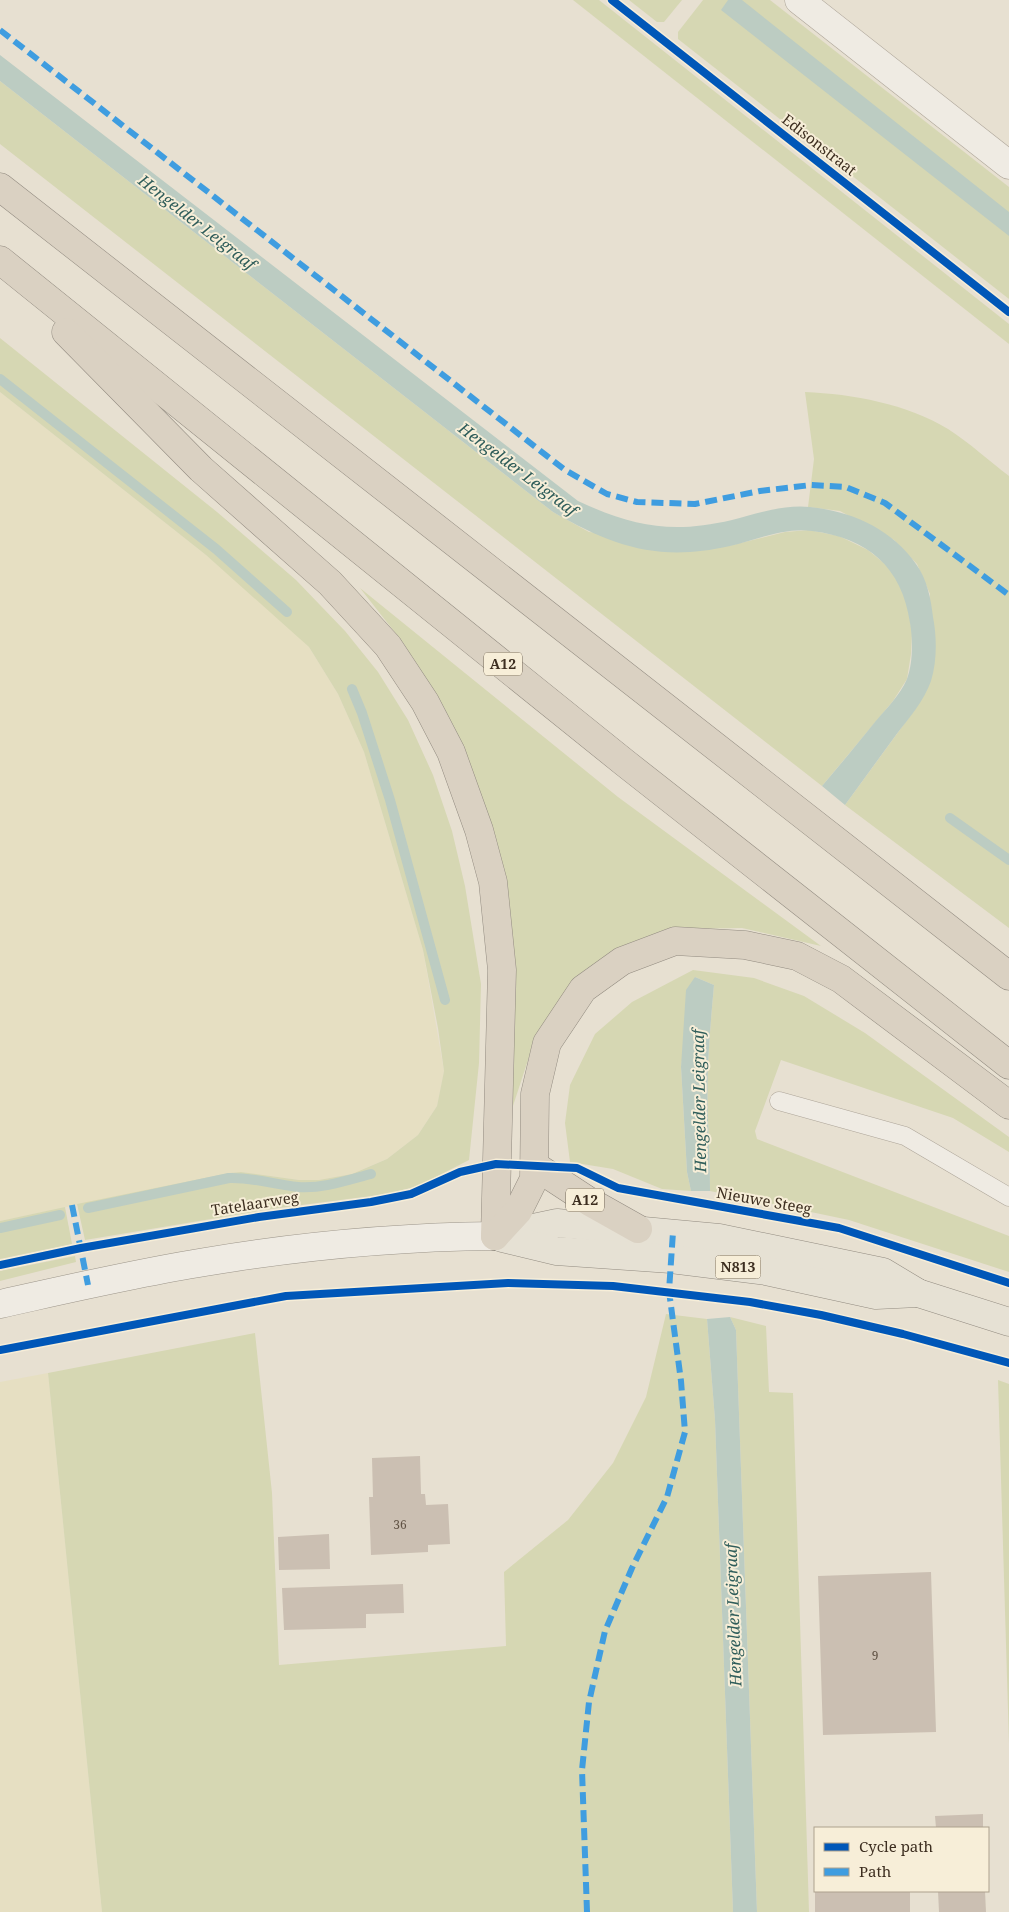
<svg xmlns="http://www.w3.org/2000/svg" width="1009" height="1912" font-family="'Noto Serif',serif">
  <rect width="100%" height="100%" fill="#e7e0d1"/>
  <!-- farmland -->
  <g fill="#e6dfc2">
    <path d="M0,392L206,555L283,621L309,647L338,694L364,752L423,950L444,1071L437,1106L418,1135L387,1159L352,1174L319,1180H299L241,1172L229,1173L0,1221Z"/>
    <path d="M48,1373L97,1862L102,1912H0V1382Z"/>
  </g>
  <!-- green -->
  <g fill="#d6d7b3">
    <path d="M573,0H599L1009,324V344Z"/>
    <path d="M629,0H682L664,22H657Z"/>
    <path d="M703,0H770L1009,187V299L678,39V32Z"/>
    <path d="M0,81L553,512L589,532L728,546L785,532L809,530L839,536L868,550L890,568L900,585L908,607L912,633L911,654L907,679L893,701L822,786L0,144Z"/>
    <path d="M0,338L217,512L296,580L345,631L378,672L408,720L433,775L452,831L465,886L481,984L479,1063L469,1160L418,1186L387,1194L271,1209L85,1240L77,1204L229,1173L241,1172L299,1180H319L352,1174L387,1159L418,1135L437,1106L444,1071L438,1028L423,950L393,849L364,752L338,694L309,647L206,555L0,392Z"/>
    <path d="M805,392C853,394 907,404 948,429C970,443 989,461 1009,476V928L845,805L918,705L930,594L917,564L894,540L840,511L808,507L814,459Z"/>
    <path d="M360,588L618,797L821,946L742,928L678,929L569,986L530,1054L511,1112L515,974L447,719L404,644Z"/>
    <path d="M693,970L754,978L804,996L865,1033L1009,1137V1152L953,1118L781,1060L755,1131L757,1139L1009,1236V1272L849,1220L710,1191C710,1167 709,1143 708,1119C706,1074 710,1029 714,985L695,977L681,1067L687,1172L691,1191L662,1189L613,1169L570,1162L565,1123L570,1085L595,1034L632,1002Z"/>
    <path d="M65,1207L72,1244L0,1259V1221Z"/>
    <path d="M75,1256L76,1262L0,1281V1271Z"/>
    <path d="M666,1314L707,1319L715,1420L733,1912H102L48,1373L255,1333L272,1493L279,1665L506,1646L504,1572L568,1520L613,1463L646,1397Z"/>
    <path d="M730,1317L766,1326L769,1392L793,1393L809,1912H757L736,1330Z"/>
    <path d="M998,1380L1009,1384V1743Z"/>
  </g>
  <!-- water -->
  <g fill="#bcccc2">
    <path d="M728,0H742L1009,212V236L721,10Z"/>
    <path d="M0,55L578,501C634,527 672,534 732,520C756,514 784,504 810,507C851,511 892,529 916,564C927,579 931,599 933,617C937,637 937,662 931,681C924,701 909,718 896,735C879,758 862,782 845,805L822,786C840,765 857,744 875,722C886,709 900,695 907,679C913,663 913,640 910,623C902,567 868,538 812,531C785,527 756,540 730,546C659,562 614,547 553,512L0,81Z"/>
    <path d="M695,977L714,985C710,1029 706,1074 708,1119C709,1143 710,1167 710,1191H691L687,1172L681,1067L686,990Z"/>
    <path d="M730,1317L736,1330L757,1912H733L715,1420L707,1319Z"/>
  </g>
  <g fill="none" stroke-linecap="round" stroke-linejoin="round">
    <!-- stream -->
    <g stroke="#bcccc2" stroke-width="10">
      <path d="M0,379L216,549L287,612"/>
      <path d="M352,689L362,713L390,800L445,1000"/>
      <path d="M950,818L1009,860"/>
      <path d="M88,1208L229,1178C253,1177 275,1185 298,1187C322,1189 348,1180 371,1174"/>
      <path d="M0,1228L60,1215"/>
    </g>
  </g>
  <!-- building -->
  <g fill="#cbbfb2">
    <path d="M420,1456L421,1494H425L426,1505L448,1504L450,1544L428,1545V1552L371,1555L369,1497H373L372,1458Z"/>
    <path d="M329,1534L330,1569L279,1570L278,1537Z"/>
    <path d="M931,1572L936,1732L823,1735L818,1576Z"/>
    <path d="M403,1584L404,1613L366,1614V1628L284,1630L282,1588Z"/>
    <path d="M983,1814V1828H936L935,1816Z"/>
    <rect x="815" y="1891" width="95" height="21"/>
    <path d="M938,1891H985L986,1912H939Z"/>
  </g>
  <g fill="none" stroke-linecap="round" stroke-linejoin="round">
    <!-- service casing -->
    <g stroke="#ada599" stroke-width="19">
      <path id="service" d="M779,1101L905,1136L1009,1197"/>
    </g>
    <!-- tertiary casing -->
    <g stroke="#ada599" stroke-width="29">
      <path id="tertiary" d="M799,0L1009,165"/>
    </g>
    <!-- secondary casing -->
    <g stroke="#9c958a" stroke-width="29">
      <path id="secondary" d="M0,1304C68,1289 136,1273 205,1262C300,1246 398,1237 495,1236"/>
    </g>
    <!-- primary casing -->
    <g stroke="#928b80" stroke-width="29">
      <g id="primary">
        <path d="M495,1236L557,1223L719,1238L883,1272L918,1293L1009,1322"/>
        <path d="M502,1238L556,1251L671,1259L766,1271L876,1295L918,1293"/>
      </g>
    </g>
    <!-- motorway casing -->
    <g stroke="#928b80" stroke-width="29">
      <g id="motorway">
        <path d="M0,187L1009,976"/>
        <path d="M0,260L625,763L1009,1065"/>
        <path d="M66,332L201,469L330,583L388,646L425,702L451,752L479,830L493,882L502,970L495,1236"/>
        <path d="M535,1166L590,1202L638,1229"/>
        <path d="M495,1236L518,1211L534,1179L535,1094L547,1043L583,989L622,961L675,941L745,945L797,956L841,979L1009,1105"/>
      </g>
    </g>
    <!-- service -->
    <use href="#service" stroke="#efebe3" stroke-width="18"/>
    <!-- tertiary -->
    <use href="#tertiary" stroke="#efebe3" stroke-width="28"/>
    <!-- secondary -->
    <use href="#secondary" stroke="#efebe3" stroke-width="28"/>
    <!-- primary -->
    <use href="#primary" stroke="#e6e1d4" stroke-width="28"/>
    <!-- motorway -->
    <use href="#motorway" stroke="#dad1c2" stroke-width="28"/>
    <!-- quiet -->
    <g stroke="#3f9de0" stroke-width="6" stroke-dasharray="12 6" stroke-linecap="butt">
      <path d="M0,30L565,470L607,494L637,502L695,504L760,491L811,485L846,487L885,503L1009,595"/>
      <path d="M72,1205L88,1285"/>
      <path d="M587,1912L582,1770L589,1702L605,1631L632,1568L667,1497L685,1432L681,1381L669,1291L673,1232"/>
    </g>
    <!-- cycleway casing -->
    <g stroke="#f7eed8" stroke-width="11">
      <g id="cycleway">
        <path d="M612,0L1009,312"/>
        <path d="M0,1265L81,1248L259,1217L371,1202L411,1194L460,1172L496,1164L577,1168L618,1188L839,1228L1009,1283"/>
        <path d="M0,1350L286,1296L508,1283L613,1286L750,1302L821,1315L903,1334L1009,1363"/>
      </g>
    </g>
    <!-- cycleway -->
    <use href="#cycleway" stroke="#0057b8" stroke-width="8"/>
  </g>
  <g text-anchor="middle" stroke-width="4" stroke-linejoin="round" paint-order="stroke">
    <!-- number labels -->
    <g font-size="12" fill="#605244">
      <text x="400" y="1529">36</text>
      <text x="875" y="1660">9</text>
    </g>
    <!-- shield labels -->
    <g fill="#f7eed8" stroke="#756857" stroke-width="1">
      <rect x="484" y="652.5" width="38" height="23" rx="4"/>
      <rect x="566" y="1188.5" width="38" height="23" rx="4"/>
      <rect x="715.5" y="1255.5" width="45" height="23" rx="4"/>
    </g>
    <g font-size="14" font-weight="bold" fill="#3d2e20">
      <text x="503" y="669">A12</text>
      <text x="585" y="1205">A12</text>
      <text x="738" y="1272">N813</text>
    </g>
    <!-- street labels -->
    <g font-size="15" fill="#3d2e20" stroke="#f7eed8">
      <text transform="translate(819 145) rotate(38)" y="5">Edisonstraat</text>
      <text transform="translate(764 1201) rotate(10)" y="5">Nieuwe Steeg</text>
      <text transform="translate(255 1204) rotate(-9)" y="5">Tatelaarweg</text>
    </g>
    <!-- water labels -->
    <g font-size="16" font-style="italic" fill="#2f5d5a" stroke="#f7eed8">
      <text transform="translate(197 222) rotate(38)" y="6">Hengelder Leigraaf</text>
      <text transform="translate(518 469) rotate(37)" y="6">Hengelder Leigraaf</text>
      <text transform="translate(699 1101) rotate(-91)" y="6">Hengelder Leigraaf</text>
      <text transform="translate(733 1615) rotate(-92)" y="6">Hengelder Leigraaf</text>
    </g>
  </g>
  <!-- legend -->
  <rect x="814" y="1827" width="175" height="65" fill="#f7eed8" stroke="#ada18e"/>
  <rect x="824" y="1843" width="25" height="8" fill="#0057b8" stroke="#ada18e"/>
  <text x="859" y="1852" font-size="15" fill="#3d2e20">Cycle path</text>
  <rect x="824" y="1868" width="25" height="8" fill="#3f9de0" stroke="#ada18e"/>
  <text x="859" y="1877" font-size="15" fill="#3d2e20">Path</text>
</svg>
